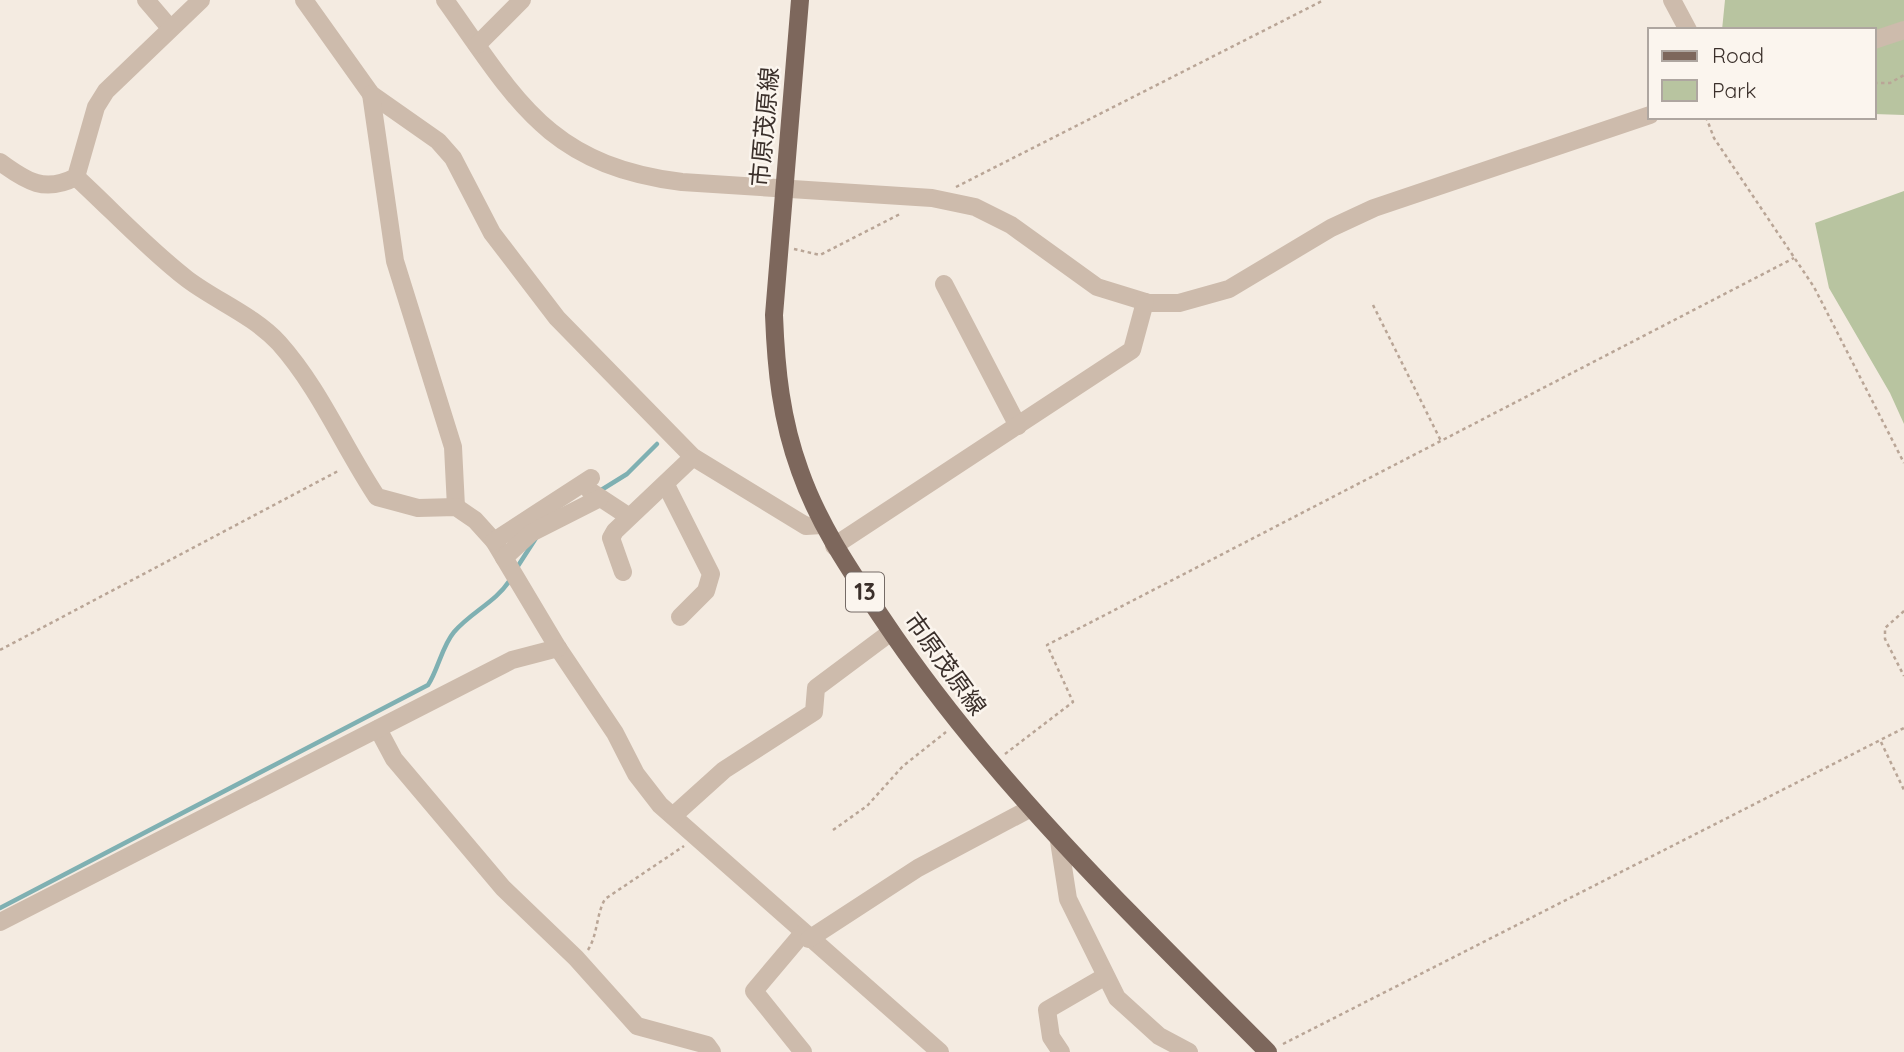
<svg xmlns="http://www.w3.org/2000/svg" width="1904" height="1052" font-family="Quicksand,'Noto Sans JP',sans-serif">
  <rect width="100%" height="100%" fill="#f4ebe1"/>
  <!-- green -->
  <g fill="#b8c4a0">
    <path d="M1725,0H1904V115L1874,114V30H1722Z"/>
    <path d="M1904,191V424L1890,393L1829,288L1815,223Z"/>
  </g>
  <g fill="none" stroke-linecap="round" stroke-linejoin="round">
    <!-- stream -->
    <g stroke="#7fb0b2" stroke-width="4.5">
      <path d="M598,492L627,474L657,444"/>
      <path d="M516,569L536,538"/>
      <path d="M0,908L428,685C438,670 442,646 454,632C471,612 496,602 510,580"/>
    </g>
    <!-- path -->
    <g stroke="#b9a596" stroke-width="2.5" stroke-dasharray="3.5 3.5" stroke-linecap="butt">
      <path d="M1874,83H1890L1904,75"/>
      <path d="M1706,117L1714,138L1814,287L1904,463"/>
      <path d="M956,187L1324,0"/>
      <path d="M794,249L820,255L902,213"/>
      <path d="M1373,305L1441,441"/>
      <path d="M1904,611L1885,628V639L1904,676"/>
      <path d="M0,650L340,470"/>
      <path d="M1881,742L1904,790"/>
      <path d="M1005,754L1073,702L1047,645L1794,258"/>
      <path d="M833,830L867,806L903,766L946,732"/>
      <path d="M588,950C598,934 596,915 605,899L684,846"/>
      <path d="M1283,1044L1904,728"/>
    </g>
    <!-- minor -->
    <g stroke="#cdbbac" stroke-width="18">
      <path d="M146,0L170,28"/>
      <path d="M304,0L371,94L438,141L453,158L492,233L557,318L693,457L806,526L822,525"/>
      <path d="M445,0C517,101 548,165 682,182L932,198L975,207L1011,225L1097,287L1149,303H1179L1229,289L1331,228L1374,208L1650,115"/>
      <path d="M1672,0L1688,30"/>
      <path d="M1874,40L1904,30"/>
      <path d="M477,45L522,0"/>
      <path d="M371,94L395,261L453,447L456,507"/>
      <path d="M0,162C27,182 45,193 76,177L96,107L106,91L201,0"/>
      <path d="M76,177C113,211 147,248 187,279C216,301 253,315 279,343C320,389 343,446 377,497L418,508L456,507L475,520L494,541L558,648L615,733L636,774L660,805L940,1052"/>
      <path d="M944,284L1018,426"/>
      <path d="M666,485L711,574L706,591L680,617"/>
      <path d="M590,491L628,516"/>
      <path d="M494,541L591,478"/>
      <path d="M834,546L1132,350L1145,302"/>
      <path d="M504,558L531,533L600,498"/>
      <path d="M623,572L611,538L615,531L693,457"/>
      <path d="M378,729L394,759L503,888L576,958L637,1026L707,1045L712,1052"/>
      <path d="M673,816L724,770L814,712L816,688L891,632"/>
      <path d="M1059,841L1068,899L1117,998L1159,1036L1189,1052"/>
      <path d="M0,922L512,660L558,648"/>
      <path d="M803,933L754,991L803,1052"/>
      <path d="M809,939L918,868L1031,808"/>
      <path d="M1061,1052L1051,1037L1047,1010L1104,977"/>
    </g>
    <!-- major -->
    <path stroke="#7d675c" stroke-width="18" d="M800,0L774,315C776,369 781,419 800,471C819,525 850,570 882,618C990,780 1131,914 1268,1052"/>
  </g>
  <g text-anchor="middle" stroke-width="5" stroke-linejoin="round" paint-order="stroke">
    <!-- shield labels -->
    <rect fill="#fbf5ee" stroke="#756b66" stroke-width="2" x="846" y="572.5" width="38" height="39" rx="5"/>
    <g font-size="23" font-weight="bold" fill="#3b302b">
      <text x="865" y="600">13</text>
    </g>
    <!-- street labels -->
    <g font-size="24" fill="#3b302b" stroke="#fbf5ee">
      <text transform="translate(765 127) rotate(-85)" y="8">市原茂原線</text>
      <text transform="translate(945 664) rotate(54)" y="8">市原茂原線</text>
    </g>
  </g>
  <!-- legend -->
  <rect x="1648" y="28" width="228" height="91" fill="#fbf5ee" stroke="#aea6a0" stroke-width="2"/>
  <rect x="1662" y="51" width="35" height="10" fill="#7d675c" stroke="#aea6a0" stroke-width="2"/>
  <text x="1712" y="63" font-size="21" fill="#3b302b">Road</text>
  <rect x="1662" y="80" width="35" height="21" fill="#b8c4a0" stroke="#aea6a0" stroke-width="2"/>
  <text x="1712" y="98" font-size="21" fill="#3b302b">Park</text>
</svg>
